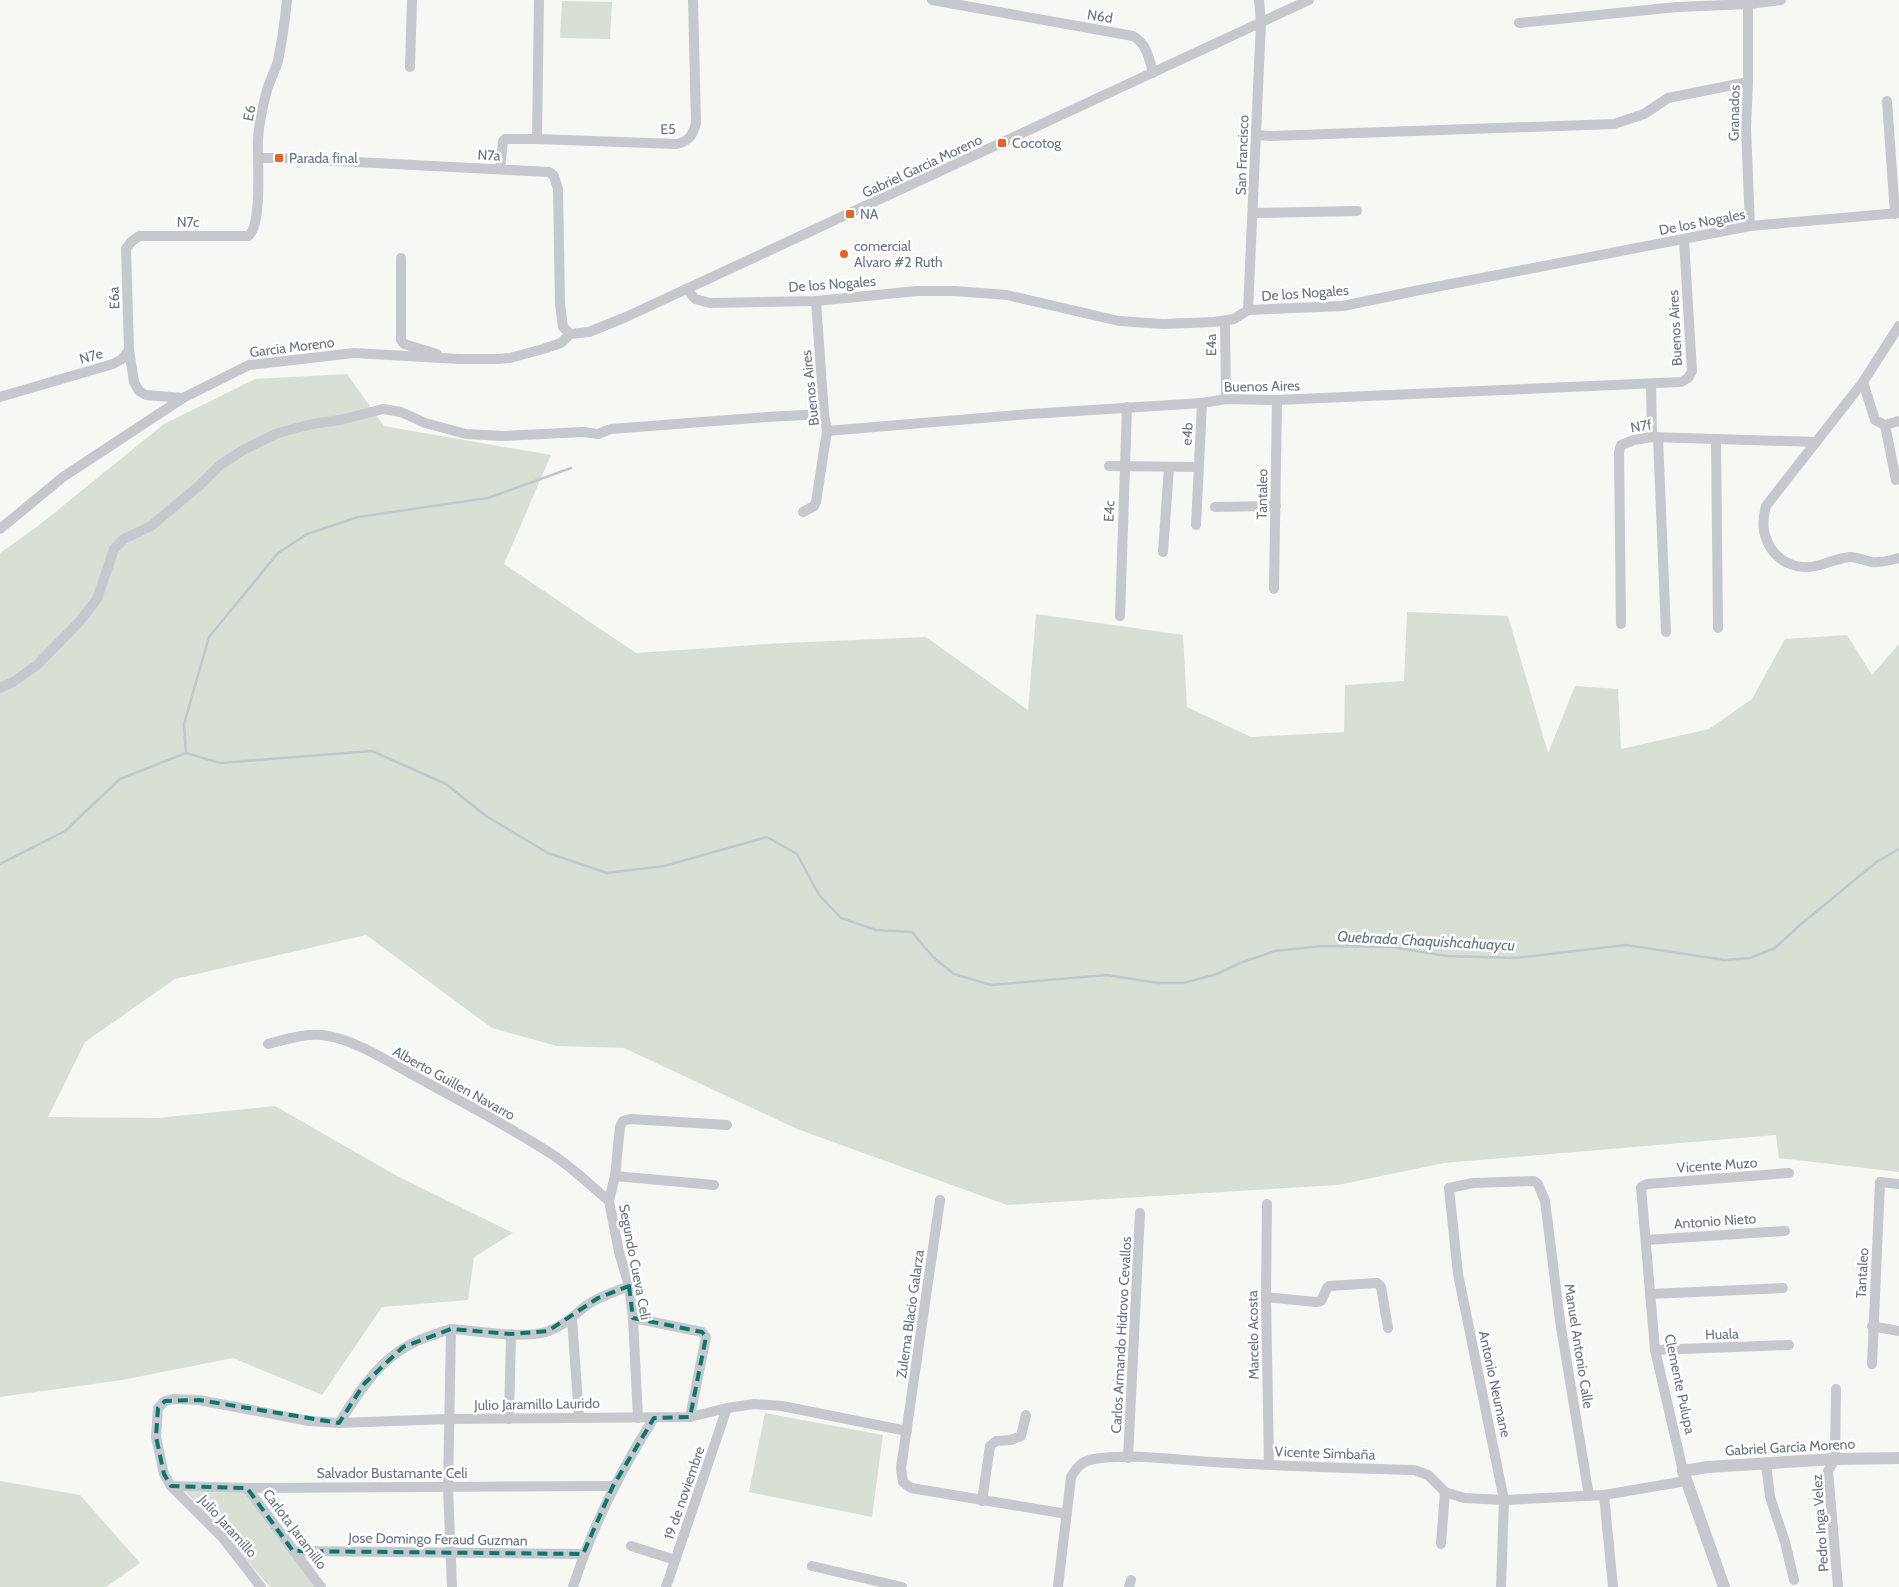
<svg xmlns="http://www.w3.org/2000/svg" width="1899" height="1587" font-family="Cabin,sans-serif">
  <rect width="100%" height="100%" fill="#f7f7f4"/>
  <!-- green -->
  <g fill="#d8dfd5">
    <path d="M562,1L612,2L610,39L560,38Z"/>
    <path d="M347,374L384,426L551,455L504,564L636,653L784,643L926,637L1028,710L1036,614L1183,635L1187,707L1251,737L1344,732L1345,685L1404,681L1407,612L1508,616L1548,753L1575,686L1618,689L1621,749L1709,729L1752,699L1785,639L1847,635L1872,675L1899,644V1172L1779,1158L1776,1135L1444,1163L1338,1185L1007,1205L797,1129L624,1048L557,1046L492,1028L366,935L175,979L85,1042L48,1117L158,1118L275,1106L397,1176L513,1233L474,1257L468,1300L382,1307L322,1395L233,1358L122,1380L0,1397V553L38,526L164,424L255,379Z"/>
    <path d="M765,1413L883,1435L872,1517L749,1492Z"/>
    <path d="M0,1481L80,1495L140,1563L106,1587H0Z"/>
    <path d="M186,1492L246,1493L316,1587H270Z"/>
  </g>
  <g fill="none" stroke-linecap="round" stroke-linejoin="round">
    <!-- stream -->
    <g stroke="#bfc8ce" stroke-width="2.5">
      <path d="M186,753L184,724L209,637L278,553L307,534L358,517L488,498L571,468"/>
      <path d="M0,864L65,831L120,779L186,753L220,763L372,751L446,784L486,816L548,853L607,873L664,866L767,837L797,854L819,895L841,918L876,930L912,932L933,957L954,974L991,985L1107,975L1158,983H1184L1217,974L1240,963L1275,951L1321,946L1392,947L1446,956L1516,958L1626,945L1725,960L1750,958L1775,948L1801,924L1878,861L1899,849"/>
    </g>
    <!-- minor -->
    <g stroke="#c5c8cc" stroke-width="10">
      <path d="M932,0L1133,36C1147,44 1149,58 1153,73"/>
      <path d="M1748,0V82L1746,128L1750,226"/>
      <path d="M1519,23L1677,7L1749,4L1781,0"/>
      <path d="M410,67L412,0"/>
      <path d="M1887,101L1895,214"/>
      <path d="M1256,135L1271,136L1614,124L1644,114L1668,98L1748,82"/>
      <path d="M537,139L677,144C689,141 693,135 696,123L693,0"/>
      <path d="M260,158H279L549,172L554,176L558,189L560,304L563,327L570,334"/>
      <path d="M500,169L503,141L505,139H537L539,0"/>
      <path d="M1254,213L1357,211"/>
      <path d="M401,258V340L404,344L437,354"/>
      <path d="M687,289L695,299L710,303L816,301L917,291H954L1007,295L1119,321L1163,324L1214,322L1234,319L1248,310L1343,306L1415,291L1750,226L1899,213"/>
      <path d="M816,301L824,414L827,431L1030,414L1202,403L1226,399L1277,400L1681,382L1688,378L1692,371L1684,240"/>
      <path d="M1248,310L1261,22L1259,0"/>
      <path d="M1225,321L1226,399"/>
      <path d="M1899,326L1863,382L1766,506C1762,522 1762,532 1770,547C1781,564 1800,571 1820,565C1830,562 1839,558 1850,557C1858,557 1865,561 1872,562C1881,563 1891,560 1899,558"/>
      <path d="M570,334L589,332L626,317L1309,0"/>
      <path d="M1863,382L1875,420L1885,425L1899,421"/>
      <path d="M1651,384L1652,437"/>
      <path d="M0,397L113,364L122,359L129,350"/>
      <path d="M183,398L146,395L139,391L134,382L129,350L126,249L131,242L139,236H248C263,226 257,157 258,139C259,123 263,105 267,90C270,80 275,71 278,61C282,41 285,20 287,0"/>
      <path d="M1885,425L1896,480"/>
      <path d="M1658,437L1666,632"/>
      <path d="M1716,439L1718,628"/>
      <path d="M1109,466L1198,467"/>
      <path d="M1215,507L1276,506"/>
      <path d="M803,512L814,506L816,502L827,431"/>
      <path d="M1196,525L1202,403"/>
      <path d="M0,529L63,477L183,398L249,365L354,353L459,359H498L510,358L543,349L561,343L570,334"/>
      <path d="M1163,552L1169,467"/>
      <path d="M1274,589L1277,400"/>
      <path d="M1120,616L1127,407"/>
      <path d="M1621,624L1619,452L1621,445L1634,440L1652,437L1816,442"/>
      <path d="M0,688L13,682L37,665L79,622L97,599L114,549L124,539L151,526L200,485L220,465L243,450L278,433L312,424L340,420L383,409L401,412L425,423L466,434L503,436L583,432L598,434L611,429L766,417L824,414"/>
      <path d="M268,1044C287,1039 308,1032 328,1036C354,1040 388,1061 411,1074C459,1100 507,1125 553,1155C573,1168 591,1186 609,1201"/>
      <path d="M615,1176L714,1185"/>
      <path d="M940,1200L901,1468L903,1482L911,1488L1067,1514"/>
      <path d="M1267,1204L1266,1297L1269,1465"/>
      <path d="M1646,1240L1785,1231"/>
      <path d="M1650,1294L1783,1288"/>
      <path d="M1266,1297L1316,1302L1321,1301L1327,1288L1329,1286L1377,1283L1381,1287L1388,1328"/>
      <path d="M633,1318L702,1332L706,1337L690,1417"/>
      <path d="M572,1319L579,1417"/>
      <path d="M1872,1326L1899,1331"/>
      <path d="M451,1329L448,1487L452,1587"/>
      <path d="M1655,1350L1789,1345"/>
      <path d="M1872,1364L1880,1182L1899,1184"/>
      <path d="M1836,1389L1835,1459L1828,1471L1838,1587"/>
      <path d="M638,1418L633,1318L629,1286L619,1252L609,1201L615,1176L620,1127L623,1121L630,1119L727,1125"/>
      <path d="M509,1419L511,1334"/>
      <path d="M339,1423C364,1384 386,1349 433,1335C439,1333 446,1330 452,1329C458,1329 464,1330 471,1331C495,1333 522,1338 546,1332C563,1327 574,1315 587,1305C600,1296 615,1292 629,1286"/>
      <path d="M1128,1458L1140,1213"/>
      <path d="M1766,1464L1770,1497L1785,1542L1794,1580"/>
      <path d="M1683,1471L1655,1350L1641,1187L1647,1184L1789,1173"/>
      <path d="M171,1486L247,1488L613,1486"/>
      <path d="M247,1488L321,1587"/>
      <path d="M1604,1495L1613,1587"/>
      <path d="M982,1501L990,1446L996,1441L1011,1440L1021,1436L1026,1415"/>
      <path d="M1441,1544L1445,1492"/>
      <path d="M631,1546L675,1560"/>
      <path d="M293,1551L583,1554"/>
      <path d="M812,1566L902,1587"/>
      <path d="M261,1587L222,1537L171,1486L164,1474L156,1437L158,1408L165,1401L173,1399L199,1400L309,1421L339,1423L448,1419L690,1417L727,1408L754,1404L782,1406L907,1431"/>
      <path d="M573,1587C592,1527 620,1471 654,1418"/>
      <path d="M666,1587L727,1408"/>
      <path d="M1058,1587L1071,1477C1077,1467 1082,1461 1094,1459C1128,1453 1177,1460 1212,1462C1279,1466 1346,1468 1414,1470L1428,1475L1445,1492L1464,1498L1504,1500L1604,1495L1686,1481"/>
      <path d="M1129,1587L1131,1580"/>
      <path d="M1501,1587L1504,1500L1458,1274L1449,1188L1473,1183L1534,1181L1538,1184L1545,1201L1560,1321L1589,1496"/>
    </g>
    <!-- tertiary -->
    <path stroke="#c5c8cc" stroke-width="12" d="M1724,1587L1683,1471L1708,1467L1835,1459L1899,1458"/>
  </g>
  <!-- marked area -->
  <path fill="none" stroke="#0f766e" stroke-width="4" stroke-dasharray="10 6" stroke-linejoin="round" d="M629,1286L633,1318L702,1332L706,1337L690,1417L654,1418L613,1486L583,1554L293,1551L247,1488L171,1486L164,1474L156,1437L158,1408L165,1401L199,1400L339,1423L364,1384L403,1347L451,1329L511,1334L548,1331L598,1298Z"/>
  <!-- markers -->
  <g fill="#e66225" stroke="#fff" stroke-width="2">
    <rect x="997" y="138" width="10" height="10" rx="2.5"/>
    <rect x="274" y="153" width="10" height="10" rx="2.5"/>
    <rect x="845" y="209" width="10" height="10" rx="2.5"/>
    <circle cx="844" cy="254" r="5"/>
  </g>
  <g text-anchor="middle" stroke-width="5" stroke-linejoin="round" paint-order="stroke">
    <!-- street labels -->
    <g font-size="14" fill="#667586" stroke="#fff">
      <text transform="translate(1100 16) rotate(9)" y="5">N6d</text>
      <text transform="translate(249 113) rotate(-79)" y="5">E6</text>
      <text transform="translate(1734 113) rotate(-89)" y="5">Granados</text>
      <text transform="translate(668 129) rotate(-2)" y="5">E5</text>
      <text transform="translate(489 155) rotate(3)" y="5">N7a</text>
      <text transform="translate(1242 155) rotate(-88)" y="5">San Francisco</text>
      <text transform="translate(922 166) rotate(-25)" y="5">Gabriel Garcia Moreno</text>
      <text x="188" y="227">N7c</text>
      <text transform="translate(1702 222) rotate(-11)" y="5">De los Nogales</text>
      <text transform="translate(832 284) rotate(-4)" y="5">De los Nogales</text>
      <text transform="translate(1305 293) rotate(-4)" y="5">De los Nogales</text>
      <text transform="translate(114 298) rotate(-92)" y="5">E6a</text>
      <text transform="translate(1675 328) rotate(-93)" y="5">Buenos Aires</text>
      <text transform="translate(1211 345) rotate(-91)" y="5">E4a</text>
      <text transform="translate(292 347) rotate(-7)" y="5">Garcia Moreno</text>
      <text transform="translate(91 356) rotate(-16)" y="5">N7e</text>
      <text transform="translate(1262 386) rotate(-1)" y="5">Buenos Aires</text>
      <text transform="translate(810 388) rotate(-96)" y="5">Buenos Aires</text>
      <text transform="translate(1641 426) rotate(-9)" y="5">N7f</text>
      <text transform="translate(1187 434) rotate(-87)" y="5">e4b</text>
      <text transform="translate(1262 494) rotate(-89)" y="5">Tantaleo</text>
      <text transform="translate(1109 511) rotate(-88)" y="5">E4c</text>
      <text transform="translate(454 1083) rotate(29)" y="5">Alberto Guillen Navarro</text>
      <text transform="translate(1717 1165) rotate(-4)" y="5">Vicente Muzo</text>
      <text transform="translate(1715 1221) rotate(-4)" y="5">Antonio Nieto</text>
      <text transform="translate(635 1262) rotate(79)" y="5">Segundo Cueva Celi</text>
      <text transform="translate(1862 1273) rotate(-87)" y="5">Tantaleo</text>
      <text transform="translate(910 1314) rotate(-82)" y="5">Zulema Blacio Galarza</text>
      <text transform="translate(1722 1334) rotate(-2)" y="5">Huala</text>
      <text transform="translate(1121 1335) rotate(-87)" y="5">Carlos Armando Hidrovo Cevallos</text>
      <text transform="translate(1253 1335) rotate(-91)" y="5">Marcelo Acosta</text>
      <text transform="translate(1579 1346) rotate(81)" y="5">Manuel Antonio Calle</text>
      <text transform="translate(1495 1384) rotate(78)" y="5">Antonio Neumane</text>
      <text transform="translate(1680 1384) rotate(78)" y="5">Clemente Pulupa</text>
      <text transform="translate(537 1404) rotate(-1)" y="5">Julio Jaramillo Laurido</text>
      <text transform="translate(1790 1447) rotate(-3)" y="5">Gabriel García Moreno</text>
      <text transform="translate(1325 1453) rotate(2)" y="5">Vicente Simbaña</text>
      <text x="392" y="1478">Salvador Bustamante Celi</text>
      <text transform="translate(684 1493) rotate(-71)" y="5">19 de noviembre</text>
      <text transform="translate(1820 1523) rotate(-94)" y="5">Pedro Inga Velez</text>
      <text transform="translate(228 1526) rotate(48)" y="5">Julio Jaramillo</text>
      <text transform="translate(295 1529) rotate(53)" y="5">Carlota Jaramillo</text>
      <text transform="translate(438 1539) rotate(1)" y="5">Jose Domingo Feraud Guzman</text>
    </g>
    <!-- poi labels -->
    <g font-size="14" fill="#667586" stroke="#fff" text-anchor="start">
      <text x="1012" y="148">Cocotog</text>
      <text x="289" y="163">Parada final</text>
      <text x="860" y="219">NA</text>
      <text x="854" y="251">comercial<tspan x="854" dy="16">Alvaro #2 Ruth</tspan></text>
    </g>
    <!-- water labels -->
    <g font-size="15" font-style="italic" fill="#627782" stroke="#fff">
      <text transform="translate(1426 941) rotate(3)" y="5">Quebrada Chaquishcahuaycu</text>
    </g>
  </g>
</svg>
